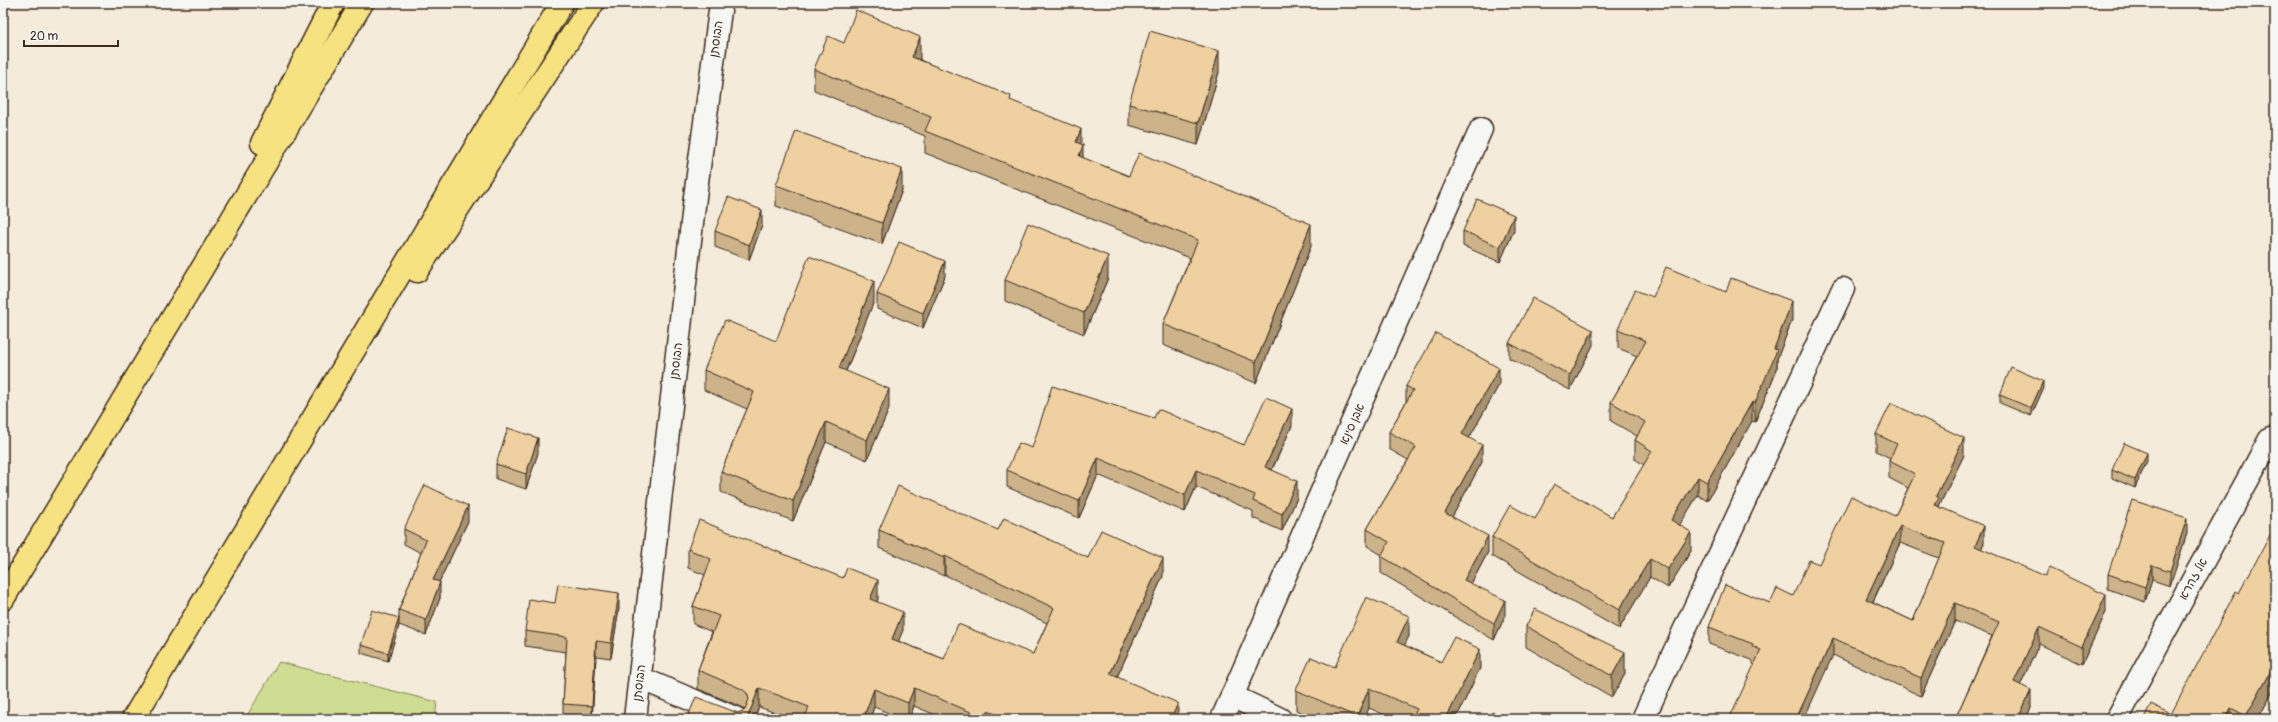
<svg xmlns="http://www.w3.org/2000/svg" width="2278" height="722" font-family="Pangolin,'Playpen Sans Hebrew',sans-serif">
  <rect width="100%" height="100%" fill="#f4ebda"/>
  <filter id="ink" filterUnits="userSpaceOnUse"><feTurbulence type="fractalNoise" baseFrequency=".025" numOctaves="2"/><feDisplacementMap in="SourceGraphic" scale="8" xChannelSelector="R" yChannelSelector="G"/><feConvolveMatrix kernelMatrix="1 2 1 2 8 2 1 2 1" color-interpolation-filters="sRGB"/></filter>
  <g filter="url(#ink)">
    <!-- green -->
    <path fill="#cedd91" stroke="#848458" d="M279,662L437,702L435,719H245Z"/>
    <g fill="none" stroke-linecap="round" stroke-linejoin="round">
      <!-- minor casing -->
      <g stroke="#3b2a1e" stroke-width="25">
        <g id="minor">
          <path d="M640,678L737,719"/>
          <path d="M1232,696L1280,719"/>
          <path d="M635,719L695,197L721,3"/>
          <path d="M1222,719L1481,129"/>
          <path d="M1643,719L1843,289"/>
          <path d="M2117,719L2270,439L2275,441"/>
        </g>
      </g>
      <!-- highway casing -->
      <g stroke="#3b2a1e" stroke-width="25">
        <g id="highway">
          <path d="M262,143L333,3"/>
          <path d="M417,271L593,3"/>
          <path d="M3,599L362,3"/>
          <path d="M133,719L562,3"/>
        </g>
      </g>
      <!-- minor -->
      <use href="#minor" stroke="#f6f6f2" stroke-width="22"/>
      <!-- highway -->
      <use href="#highway" stroke="#f7e281" stroke-width="22"/>
    </g>
    <!-- wall -->
    <g fill="#cdb38a" stroke="#3b2a1e" fill-rule="evenodd">
      <path d="M844,43L920,58V60L1011,101L1081,144L1083,158L1129,176L1311,246L1256,383L1163,345V324L1190,258L925,153V136L814,90V69Z"/>
      <path d="M1219,72L1198,145L1129,125V104Z"/>
      <path d="M776,185L902,190L882,244L776,206Z"/>
      <path d="M762,225L749,260L715,247V231Z"/>
      <path d="M1514,230L1500,262L1463,246V231Z"/>
      <path d="M945,276L923,328L877,309V294Z"/>
      <path d="M1108,278L1084,334L1005,301V280Z"/>
      <path d="M1726,292L1792,320L1777,359V369L1755,422L1752,421L1707,501L1698,495L1679,525L1691,551L1668,588L1650,577L1619,629L1492,556V537L1535,519L1612,517L1644,465L1635,459V440L1637,436L1611,421V402L1637,356L1618,348V329L1653,297Z"/>
      <path d="M874,301L846,371L889,409L867,460L826,442L793,521L721,492V472L747,409L704,390V370Z"/>
      <path d="M1509,343L1593,345L1570,390L1509,358Z"/>
      <path d="M1499,385L1469,438L1482,462L1452,517L1488,552L1471,584L1505,616L1494,640L1381,573V556L1382,555L1367,546V529L1408,460L1389,449V432L1406,402V386Z"/>
      <path d="M2043,389L2031,416L2000,403V395Z"/>
      <path d="M1154,418L1244,445L1292,426L1272,470L1297,498L1282,531L1253,518V511L1196,487L1185,512L1098,475L1079,518L1007,487V470L1032,448Z"/>
      <path d="M1876,434L1964,455L1939,506V507L1984,543L1981,549L2106,612L2082,664L2039,644L2020,685L2031,707L2026,719H1955L1992,636L1955,621L1921,696L1833,655L1754,665L1752,664V660L1709,644V627L1770,603L1793,596L1819,564L1895,516L1908,488L1889,478V461L1890,458L1876,451ZM1900,543L1939,558L1913,621L1873,602Z"/>
      <path d="M538,453L526,489L496,479V464Z"/>
      <path d="M2147,461L2135,488L2112,478V470Z"/>
      <path d="M468,521L439,582L440,598L426,635L399,625L388,661L361,653V645L399,618V610L421,553L404,544V529Z"/>
      <path d="M879,530H998L1088,558L1163,576L1117,677L1178,719H945L914,706L909,719H903L874,707L870,719H792L759,707L738,713L745,710L742,707L698,689V670L712,632L693,624V606L705,575L688,568V549L878,599L877,601L903,630L898,641L944,659L1033,654L1047,623L945,575L944,576L879,548Z"/>
      <path d="M2187,533L2170,586L2152,580L2145,602L2108,589V574Z"/>
      <path d="M555,603L619,608L611,658L596,656L592,719H563V704L566,652L525,646V631Z"/>
      <path d="M1526,626L1625,674L1612,697L1526,647Z"/>
      <path d="M1409,636L1404,645L1441,662L1480,668L1456,719H1394L1369,708L1364,719H1316L1296,710V690L1335,667Z"/>
      <path d="M2275,687L2258,719H2144L2171,714Z"/>
    </g>
    <!-- shaded-wall -->
    <g fill="#a79271" stroke="#3b2a1e">
      <path d="M920,37V58L912,78V57Z"/>
      <path d="M1219,51V72L1198,145V123Z"/>
      <path d="M1081,129V150L1083,145V166L1079,156L1076,142Z"/>
      <path d="M902,169V190L882,244V223Z"/>
      <path d="M762,210V225L749,260V245Z"/>
      <path d="M1514,215V230L1500,262V247Z"/>
      <path d="M1311,224V246L1256,383V362Z"/>
      <path d="M1108,256V278L1084,334V313Z"/>
      <path d="M945,261V276L923,328V313Z"/>
      <path d="M874,281V301L839,388V368Z"/>
      <path d="M1792,301V320L1777,359V369L1755,422V403L1774,349Z"/>
      <path d="M1593,330V345L1570,390V375Z"/>
      <path d="M1499,368V385L1462,451V434Z"/>
      <path d="M2043,381V389L2031,416V408Z"/>
      <path d="M889,389V409L867,460V440Z"/>
      <path d="M1752,402V421L1707,501V482Z"/>
      <path d="M1292,409V426L1265,484V467Z"/>
      <path d="M826,422V442L793,521V501Z"/>
      <path d="M538,438V453L526,489V474Z"/>
      <path d="M1964,438V455L1939,506V515L1935,523L1936,496Z"/>
      <path d="M1482,445V462L1445,530V513Z"/>
      <path d="M2147,453V461L2135,488V480Z"/>
      <path d="M1098,458V475L1079,518V501Z"/>
      <path d="M1196,470V487L1185,512V495Z"/>
      <path d="M1698,477V495L1671,539V520Z"/>
      <path d="M1297,481V498L1282,531V514Z"/>
      <path d="M468,506V521L433,595V580Z"/>
      <path d="M2187,518V533L2170,586V571Z"/>
      <path d="M1900,526V543L1866,616V599Z"/>
      <path d="M1984,526V543L1975,564V546Z"/>
      <path d="M1691,532V551L1668,588V569Z"/>
      <path d="M1488,536V552L1464,597V580Z"/>
      <path d="M945,556V575L944,576V558Z"/>
      <path d="M1163,558V576L1110,692V674Z"/>
      <path d="M1650,559V577L1619,629V610Z"/>
      <path d="M2152,565V580L2145,602V587Z"/>
      <path d="M878,580V599L870,617V599Z"/>
      <path d="M440,582V598L426,635V620Z"/>
      <path d="M619,593V608L611,658V643Z"/>
      <path d="M2106,595V612L2082,664V647Z"/>
      <path d="M1505,600V616L1494,640V623Z"/>
      <path d="M1955,603V621L1921,696V678Z"/>
      <path d="M903,612V630L892,657V639Z"/>
      <path d="M1409,616V636L1397,662V642Z"/>
      <path d="M399,618V626L388,661V653Z"/>
      <path d="M2039,627V644L2014,699V682Z"/>
      <path d="M1833,638V655L1804,719H1796Z"/>
      <path d="M596,641V656L592,719V706Z"/>
      <path d="M1480,649V668L1456,719H1446Z"/>
      <path d="M1625,652V674L1612,697V676Z"/>
      <path d="M2275,663V687L2258,719H2246V716Z"/>
      <path d="M759,688V707L754,719H747Z"/>
      <path d="M914,688V706L909,719H908V703Z"/>
      <path d="M1369,688V708L1364,719H1357V717Z"/>
      <path d="M874,689V707L870,719H863Z"/>
      <path d="M2031,690V707L2026,719H2018Z"/>
      <path d="M1178,703V719H1171Z"/>
      <path d="M2231,708V719H2226Z"/>
      <path d="M988,711V719H985V718Z"/>
    </g>
    <!-- building -->
    <g fill="#eed0a1" stroke="#3b2a1e" fill-rule="evenodd">
      <path d="M856,10L920,37L912,57L1011,96L1010,100L1081,129L1076,142L1083,145L1079,156L1129,176L1139,153L1311,224L1256,362L1163,324L1198,240L925,131L931,117L814,69L828,36L844,43Z"/>
      <path d="M1150,31L1219,51L1198,123L1129,104Z"/>
      <path d="M796,131L902,169L882,223L776,185Z"/>
      <path d="M728,197L762,210L749,245L715,231Z"/>
      <path d="M1477,199L1514,215L1500,247L1463,231Z"/>
      <path d="M1028,223L1108,256L1084,313L1005,280Z"/>
      <path d="M899,242L945,261L923,313L877,294Z"/>
      <path d="M809,256L874,281L839,368L889,389L867,440L826,422L793,501L721,472L754,392L704,370L725,320L776,341Z"/>
      <path d="M1666,267L1726,292L1731,278L1792,301L1774,349L1777,350L1755,403L1752,402L1707,482L1698,477L1671,520L1691,532L1668,569L1650,559L1619,610L1492,537L1510,505L1535,519L1554,484L1612,517L1652,451L1635,440L1645,422L1611,402L1646,341L1618,329L1635,290L1653,297Z"/>
      <path d="M1533,298L1593,330L1570,375L1509,343Z"/>
      <path d="M1436,333L1499,368L1462,434L1482,445L1445,513L1488,536L1464,580L1505,600L1494,623L1381,556L1389,542L1367,529L1416,447L1389,432L1413,390L1406,386Z"/>
      <path d="M2011,367L2043,381L2031,408L2000,395Z"/>
      <path d="M1052,386L1154,418L1158,409L1244,445L1266,397L1292,409L1265,467L1297,481L1282,514L1253,501L1255,495L1196,470L1185,495L1098,458L1079,501L1007,470L1019,443L1032,448Z"/>
      <path d="M1891,403L1964,438L1936,496L1939,498L1935,505L1984,526L1975,546L2045,576L2049,568L2106,595L2082,647L2039,627L2014,682L2031,690L2018,719H1955L1999,622L1955,603L1921,678L1833,638L1796,719H1729L1761,650L1752,646L1753,644L1709,627L1725,585L1770,603L1777,588L1793,596L1809,560L1819,564L1851,496L1895,516L1915,474L1889,461L1897,444L1876,434ZM1900,526L1945,543L1913,621L1866,599Z"/>
      <path d="M508,428L538,438L526,474L496,464Z"/>
      <path d="M2124,443L2147,453L2135,480L2112,470Z"/>
      <path d="M425,485L468,506L433,580L440,582L426,620L399,610L426,540L404,529Z"/>
      <path d="M898,486L998,530L1004,518L1088,558L1101,530L1163,558L1110,674L1178,703L1171,719H1079L1073,716L1072,719H1007L988,711L985,718L914,688L908,703L874,689L863,719H804L809,707L759,688L747,719H687L696,697L738,713L745,710L749,699L747,693L742,689L698,670L719,616L693,606L711,559L688,549L699,520L843,578L847,568L878,580L870,599L903,612L892,639L944,659L958,624L1033,654L1054,608L945,556L944,558L879,530Z"/>
      <path d="M2132,500L2187,518L2170,571L2152,565L2145,587L2108,574Z"/>
      <path d="M2275,526V663L2246,716L2231,708L2226,719H2144L2151,704L2171,714L2236,591L2239,593Z"/>
      <path d="M558,584L619,593L611,643L596,641L592,706L563,704L567,637L525,631L529,599L555,603Z"/>
      <path d="M1366,597L1409,616L1397,642L1441,662L1454,637L1480,649L1446,719H1412L1417,709L1369,688L1357,717L1296,690L1311,657L1335,667Z"/>
      <path d="M1535,609L1625,652L1612,676L1526,626Z"/>
      <path d="M372,610L399,618L388,653L361,645Z"/>
      <path d="M1492,712L1506,719H1488Z"/>
    </g>
  </g>
  <g text-anchor="middle" stroke-width="3.5" stroke-linejoin="round" paint-order="stroke">
    <!-- street labels -->
    <g font-size="12" fill="#3b2a1e" stroke="#f6f6f2">
      <text transform="translate(716 39) rotate(-82)" y="4">הבוסתן</text>
      <text transform="translate(676 361) rotate(-83)" y="4">הבוסתן</text>
      <text transform="translate(1352 424) rotate(-66)" y="4">אבן סינא</text>
      <text transform="translate(2193 579) rotate(-61)" y="4">אל זהרא</text>
      <text transform="translate(639 683) rotate(-83)" y="4">הבוסתן</text>
    </g>
  </g>
  <!-- margin -->
  <rect width="2278" height="722" fill="none" stroke="#f6f6f2" stroke-width="16"/>
  <rect x="8" y="8" width="2262" height="706" fill="none" stroke="#3b2a1e" stroke-width="1.5" filter="url(#ink)"/>
  <!-- scale -->
  <path d="M24 40v6h94v-6" fill="none" stroke="#3b2a1e" stroke-width="2"/>
  <text x="30" y="40" font-size="12" fill="#3b2a1e" stroke="#f6f6f2" stroke-width="3" paint-order="stroke">20 m</text>
</svg>
